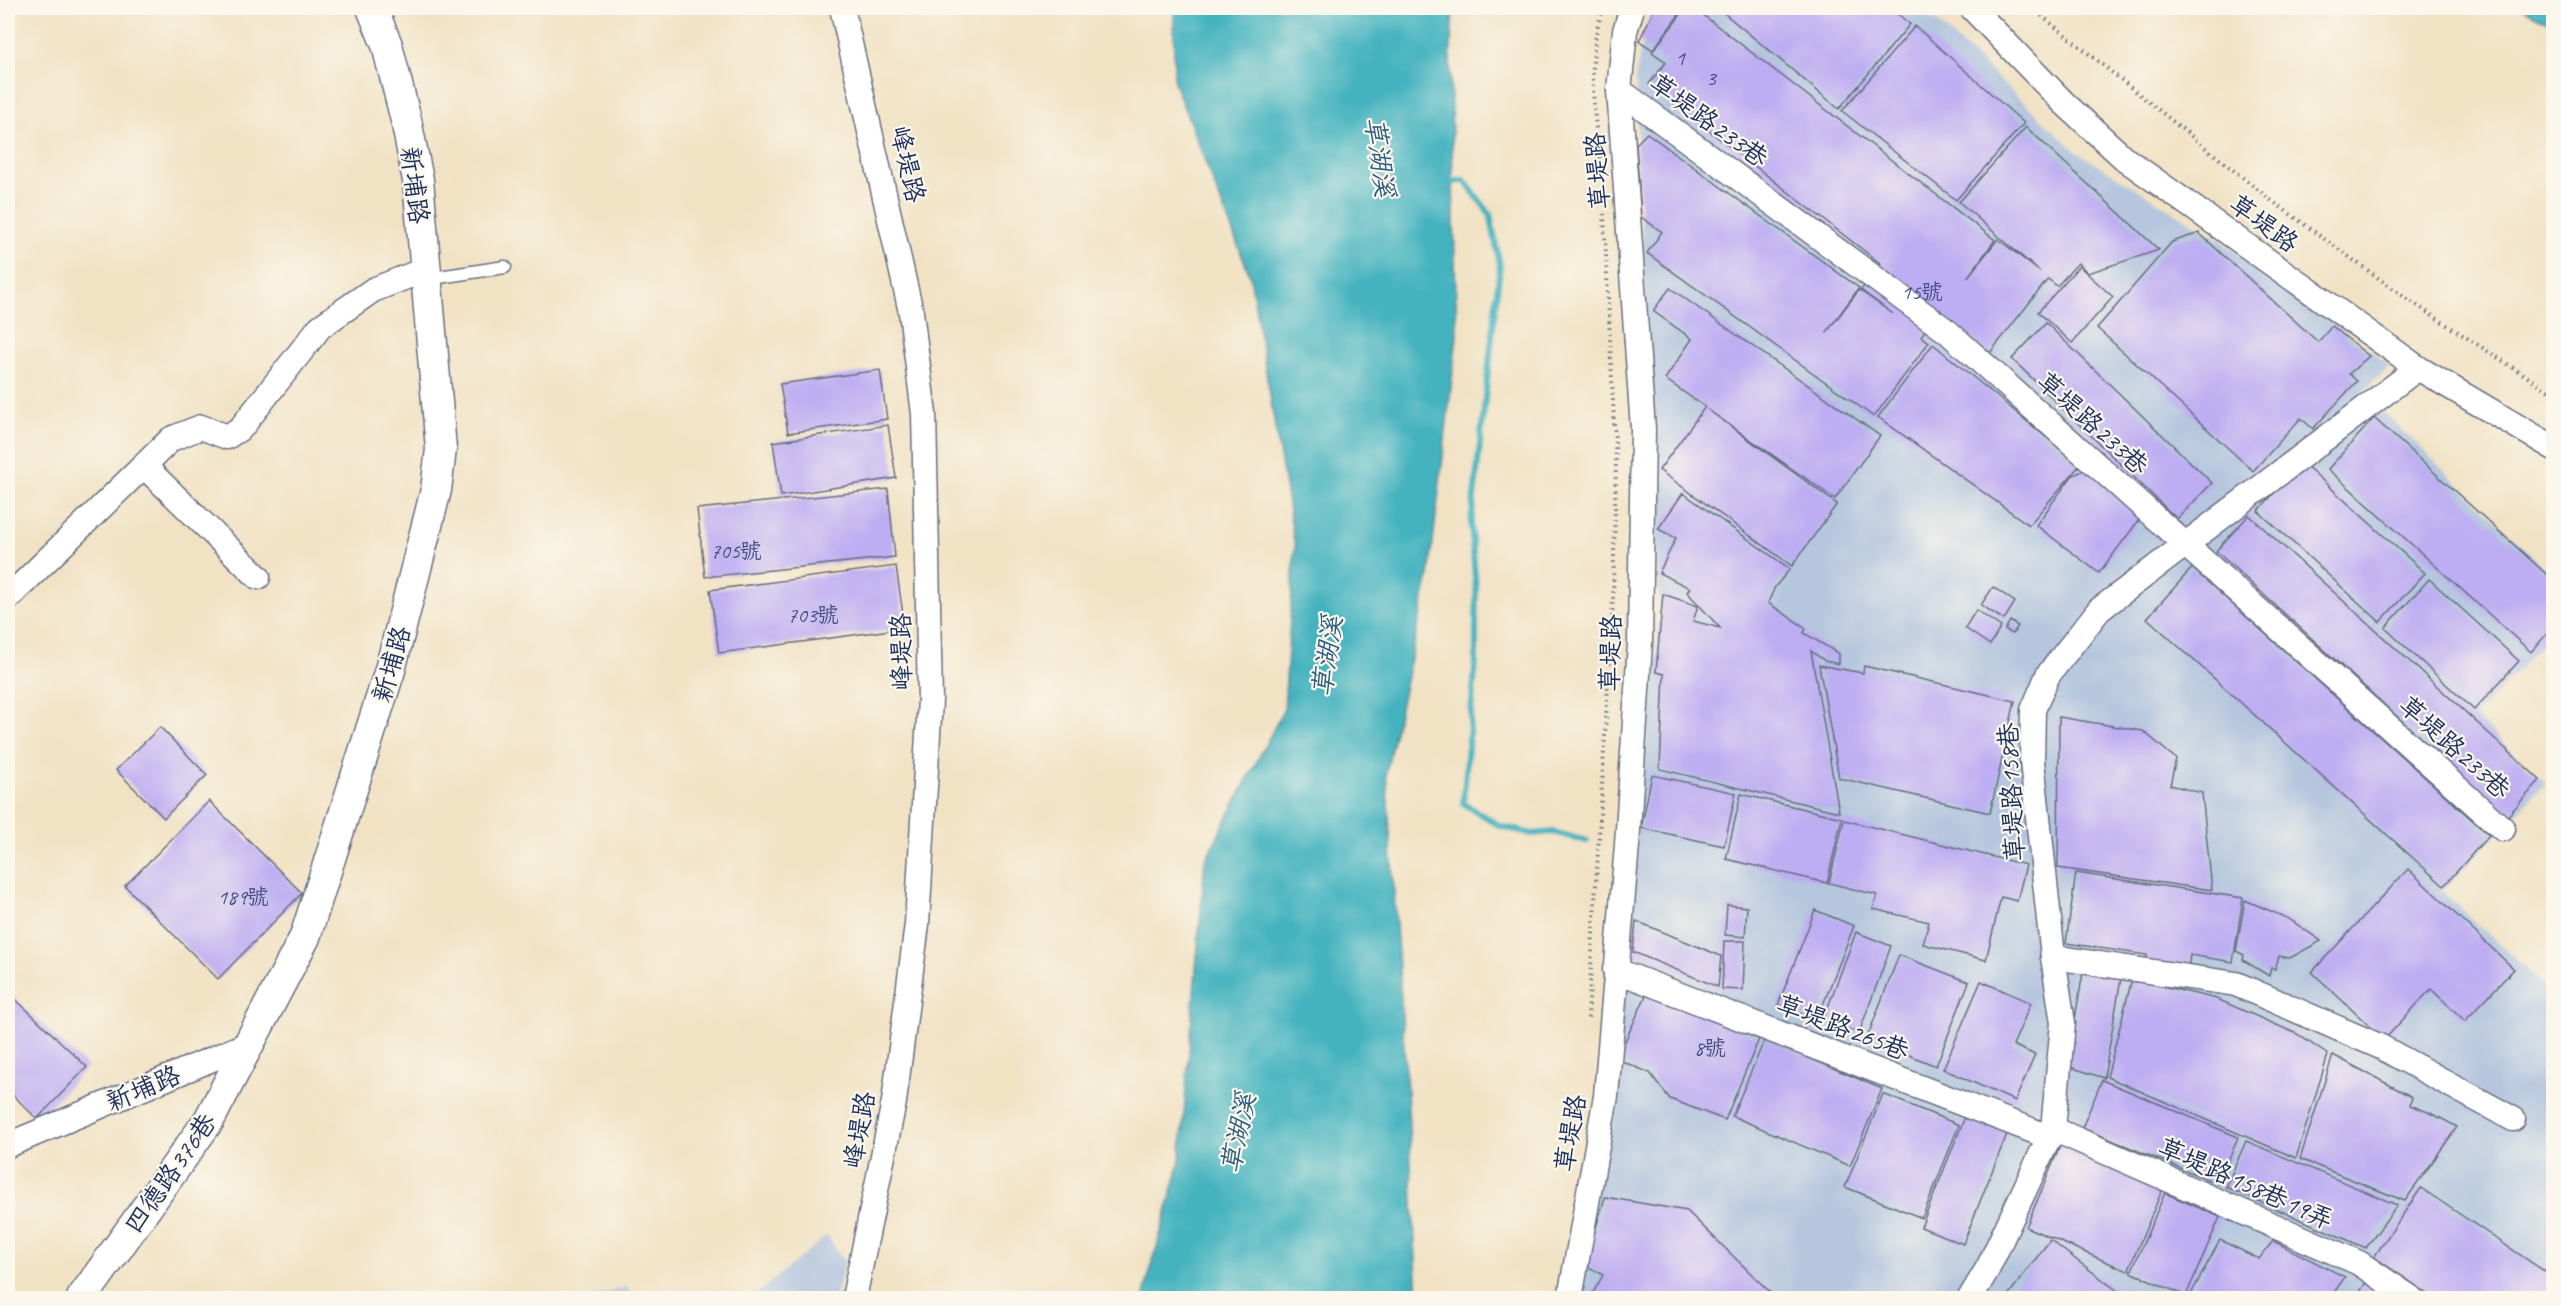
<svg xmlns="http://www.w3.org/2000/svg" width="2561" height="1306" font-family="Caveat,'LXGW WenKai TC',sans-serif">
  <rect width="100%" height="100%" fill="#fbf7ec"/>
  <filter id="ink" filterUnits="userSpaceOnUse"><feTurbulence type="fractalNoise" baseFrequency=".0167" numOctaves="2"/><feDisplacementMap in="SourceGraphic" scale="12" xChannelSelector="R" yChannelSelector="G"/><feConvolveMatrix kernelMatrix="1 2 1 2 8 2 1 2 1" color-interpolation-filters="sRGB"/></filter>
  <filter id="wash" filterUnits="userSpaceOnUse"><feTurbulence type="fractalNoise" baseFrequency=".008" numOctaves="4" result="noise"/><feDisplacementMap in="SourceGraphic" scale="24" xChannelSelector="R" yChannelSelector="G"/><feGaussianBlur stdDeviation="1.35" result="paint"/><feColorMatrix in="noise" values="0 0 0 0 0 0 0 0 0 0 0 0 0 0 0 0 0 1.4 0 .05"/><feComposite in="paint" operator="in"/></filter>
  <g filter="url(#wash)">
    <rect width="100%" height="100%" fill="#f1e2c4"/>
    <!-- industrial -->
    <g fill="#b5c6de">
      <path d="M1650,8H1922L2077,152L2221,241L2390,365L2363,392L2553,576V633L2475,716L2546,783L2442,891L2553,994V1298H1578L1633,861L1660,617L1635,78Z"/>
      <path d="M827,1235L845,1263L834,1298H745L759,1292Z"/>
      <path d="M627,1287L633,1298H589Z"/>
    </g>
    <!-- water -->
    <g fill="#44b3bf" stroke="#30718e" stroke-width="1.5">
      <path d="M1174,8H1453L1450,63L1457,336L1429,576L1386,772L1408,1107L1418,1298H1143L1180,1162L1205,861L1284,709L1295,546L1250,276L1174,82Z"/>
      <path d="M2521,8H2553V25Z"/>
    </g>
    <g fill="none" stroke-linecap="round" stroke-linejoin="round">
      <!-- stream -->
      <path stroke="#44b3bf" stroke-width="6" d="M1445,184L1464,180L1490,214L1500,265L1471,525L1476,591V659L1463,803L1500,826L1532,834L1553,832L1587,841"/>
    </g>
    <g id="blocks">
      <!-- building -->
      <g fill="#bdadf2">
        <path d="M1655,8H1684L1653,50L1639,41Z"/>
        <path d="M1686,8H1694L1995,240L1967,278L1998,239L2040,272L1959,202L2026,127L2159,250L2088,273L2078,263L2057,286L2048,279L1990,353L1940,313V310L1921,336L1929,342L1874,417L1647,253L1662,232L1641,217L1636,144L1647,133L1859,288L1826,333L1859,290L1893,314L1861,290L1881,264L1649,84L1666,62L1652,52Z"/>
        <path d="M1718,8H1890L1910,24L1839,109Z"/>
        <path d="M1915,26L2024,123L1956,200L1842,111Z"/>
        <path d="M2199,233L2318,342L2332,326L2369,356L2349,374L2357,381L2313,429L2301,418L2253,471L2097,328L2172,242Z"/>
        <path d="M2079,266L2113,297L2072,343L2038,312Z"/>
        <path d="M1670,288L1880,436L1835,499L1707,409L1837,504L1792,566L1659,470L1705,407L1665,379L1692,339L1653,311Z"/>
        <path d="M2046,323L2212,483L2177,519L2012,359Z"/>
        <path d="M1933,344L2080,465L2029,525L1878,417Z"/>
        <path d="M880,370L887,419L788,433L780,384Z"/>
        <path d="M2374,418L2553,580V627L2531,652L2328,469Z"/>
        <path d="M888,425L896,478L781,496L773,442Z"/>
        <path d="M2302,462L2425,573L2380,622L2258,511Z"/>
        <path d="M2086,469L2142,516L2099,573L2036,525L2072,476Z"/>
        <path d="M888,489L895,557L705,577L697,509Z"/>
        <path d="M1683,493L1790,569L1775,587L1768,603L1806,628L1804,633L1839,654V664L1825,661L1811,651L1839,812L1660,769L1664,674L1656,672L1663,594L1698,606L1693,621L1720,628L1687,592L1690,588L1659,573L1676,538L1658,529Z"/>
        <path d="M2249,515L2540,780L2507,817L2216,551Z"/>
        <path d="M896,566L905,628L719,653L710,590Z"/>
        <path d="M2192,568L2489,835L2444,886L2147,618Z"/>
        <path d="M2429,579L2519,661L2474,710L2385,628Z"/>
        <path d="M1993,587L2015,602L2004,620L1981,605Z"/>
        <path d="M1976,610L2001,627L1990,645L1965,628Z"/>
        <path d="M2010,621L2018,626L2013,634L2005,630Z"/>
        <path d="M1819,665L1863,673L1864,666L2015,701L1990,813L1839,778Z"/>
        <path d="M2059,717L2143,731L2176,759L2170,785L2202,793L2212,890L2058,868Z"/>
        <path d="M160,727L207,775L164,818L116,770Z"/>
        <path d="M1652,775L1736,793L1724,846L1641,828Z"/>
        <path d="M1741,794L1842,818L1827,883L1726,859Z"/>
        <path d="M209,801L302,893L218,979L125,886Z"/>
        <path d="M1844,820L2026,865L2017,901L2001,897L1986,960L1923,944L1929,922L1873,909L1877,895L1829,883Z"/>
        <path d="M2408,869L2514,969L2465,1021L2431,989L2384,1040L2312,972Z"/>
        <path d="M2076,873L2243,898L2233,962L2190,955L2188,970L2145,963L2147,955L2066,943Z"/>
        <path d="M2245,900L2289,919L2321,941L2290,958L2279,956L2275,969L2271,968L2269,976L2243,960L2244,955L2236,951Z"/>
        <path d="M1727,905L1747,907L1745,937L1725,935Z"/>
        <path d="M1815,910L1854,926L1817,1020L1778,1005Z"/>
        <path d="M1636,921L1721,956L1718,987L1633,952Z"/>
        <path d="M1856,932L1891,946L1859,1033L1823,1020Z"/>
        <path d="M1724,941H1745L1743,990L1722,989Z"/>
        <path d="M1899,955L1969,982L1936,1066L1867,1038Z"/>
        <path d="M2083,972L2121,978L2104,1078L2067,1066Z"/>
        <path d="M2132,979L2217,999L2297,1034L2328,1055L2296,1158L2107,1077Z"/>
        <path d="M1981,981L2031,1003L2013,1045L2035,1055L2015,1101L1943,1069Z"/>
        <path d="M1648,991L1759,1039L1725,1120L1670,1099L1650,1073L1617,1059Z"/>
        <path d="M8,992L87,1067L37,1119L8,1090Z"/>
        <path d="M1765,1039L1882,1089L1850,1166L1732,1116Z"/>
        <path d="M2333,1055L2412,1097L2410,1105L2433,1114L2457,1127L2405,1201L2300,1159Z"/>
        <path d="M2102,1080L2238,1137L2219,1184L2082,1128Z"/>
        <path d="M1883,1094L1959,1125L1922,1218L1845,1187Z"/>
        <path d="M1965,1117L2007,1134L1963,1244L1921,1227Z"/>
        <path d="M2246,1141L2397,1205L2366,1248L2226,1187Z"/>
        <path d="M2061,1144L2163,1188L2128,1271L2026,1227Z"/>
        <path d="M2421,1188L2553,1277V1298H2434L2374,1257Z"/>
        <path d="M2165,1193L2220,1217L2186,1296L2131,1272Z"/>
        <path d="M1605,1197L1687,1211L1776,1298H1590L1603,1275L1585,1265Z"/>
        <path d="M2050,1240L2127,1298H2006Z"/>
        <path d="M2220,1240L2259,1259L2273,1241L2345,1277L2330,1298H2189Z"/>
        <path d="M2368,1280L2394,1298H2355Z"/>
        <path d="M2137,1289L2149,1298H2130Z"/>
      </g>
    </g>
  </g>
  <g filter="url(#ink)">
    <use href="#blocks" fill-opacity="0" stroke="#666e82" stroke-width="1.5"/>
    <g fill="none" stroke-linecap="round" stroke-linejoin="round">
      <!-- service casing -->
      <g stroke="#666e82" stroke-width="15">
        <path id="service" d="M426,279L505,267"/>
      </g>
      <!-- minor casing -->
      <g stroke="#666e82" stroke-width="27">
        <g id="minor">
          <path d="M842,8L911,312L924,414L930,700L917,924L894,1102L854,1298"/>
          <path d="M1972,8L2064,103L2125,159L2418,368L2554,448"/>
          <path d="M1619,90L1948,332L2503,829"/>
          <path d="M144,466L258,577"/>
          <path d="M8,598L171,439L201,427L227,437L241,428L320,327L373,290L424,270"/>
          <path d="M2053,957L2236,984L2381,1047L2513,1119"/>
          <path d="M1615,970L2049,1137"/>
          <path d="M2053,1129L2359,1263L2411,1298"/>
          <path d="M8,1145L250,1043"/>
          <path d="M1570,1298L1606,1096L1627,845L1640,643L1643,429L1619,90L1625,31L1632,8"/>
          <path d="M1970,1298L1988,1268L2053,1129L2063,1023L2053,957L2032,761L2033,710L2048,675L2099,610L2418,368"/>
        </g>
      </g>
      <!-- tertiary casing -->
      <g stroke="#666e82" stroke-width="33">
        <path id="tertiary" d="M82,1298L209,1120L305,937L390,670L436,490L441,449L418,180L406,120L387,45L372,8"/>
      </g>
      <!-- path -->
      <g stroke="#666e82" stroke-width="4" stroke-dasharray="1.5 4.5" stroke-linecap="butt">
        <path d="M2032,8L2268,198L2410,301L2554,394"/>
        <path d="M1601,170C1595,117 1585,59 1603,8"/>
        <path d="M1588,1018L1613,601L1616,462L1604,214"/>
      </g>
      <!-- service -->
      <use href="#service" stroke="#fff" stroke-width="12"/>
      <!-- minor -->
      <use href="#minor" stroke="#fff" stroke-width="24"/>
      <!-- tertiary -->
      <use href="#tertiary" stroke="#fff" stroke-width="30"/>
    </g>
  </g>
  <g text-anchor="middle" stroke-width="4.5" stroke-linejoin="round" paint-order="stroke">
    <!-- number labels -->
    <g font-size="22" fill="#444e83">
      <text x="1680" y="65">1</text>
      <text x="1711" y="85">3</text>
      <text x="1922" y="299">15號</text>
      <text x="736" y="558">705號</text>
      <text x="813" y="622">703號</text>
      <text x="243" y="904">189號</text>
      <text x="1710" y="1055">8號</text>
    </g>
    <!-- street labels -->
    <g font-size="26" fill="#1b2f5e" stroke="#fbf7ec">
      <text transform="translate(1709 120) rotate(36)" y="9">草堤路233巷</text>
      <text transform="translate(908 164) rotate(77)" y="9">峰堤路</text>
      <text transform="translate(1597 171) rotate(-94)" y="9">草堤路</text>
      <text transform="translate(415 185) rotate(83)" y="9">新埔路</text>
      <text transform="translate(2264 223) rotate(36)" y="9">草堤路</text>
      <text transform="translate(2093 423) rotate(42)" y="9">草堤路233巷</text>
      <text transform="translate(901 652) rotate(-91)" y="9">峰堤路</text>
      <text transform="translate(1610 653) rotate(-88)" y="9">草堤路</text>
      <text transform="translate(391 664) rotate(-74)" y="9">新埔路</text>
      <text transform="translate(2455 747) rotate(42)" y="9">草堤路233巷</text>
      <text transform="translate(2011 792) rotate(-93)" y="9">草堤路158巷</text>
      <text transform="translate(1843 1027) rotate(21)" y="9">草堤路265巷</text>
      <text transform="translate(143 1088) rotate(-23)" y="9">新埔路</text>
      <text transform="translate(859 1130) rotate(-80)" y="9">峰堤路</text>
      <text transform="translate(1570 1133) rotate(-80)" y="9">草堤路</text>
      <text transform="translate(170 1173) rotate(-55)" y="9">四德路376巷</text>
      <text transform="translate(2246 1183) rotate(24)" y="9">草堤路158巷19弄</text>
    </g>
    <!-- water labels -->
    <g font-size="27" font-style="italic" fill="#295d80" stroke="#fbf7ec">
      <text transform="translate(1380 157) rotate(82)" y="9">草湖溪</text>
      <text transform="translate(1327 656) rotate(-82)" y="9">草湖溪</text>
      <text transform="translate(1238 1133) rotate(-78)" y="9">草湖溪</text>
    </g>
  </g>
  <!-- margin -->
  <rect width="2561" height="1306" fill="none" stroke="#fbf7ec" stroke-width="30"/>
</svg>
